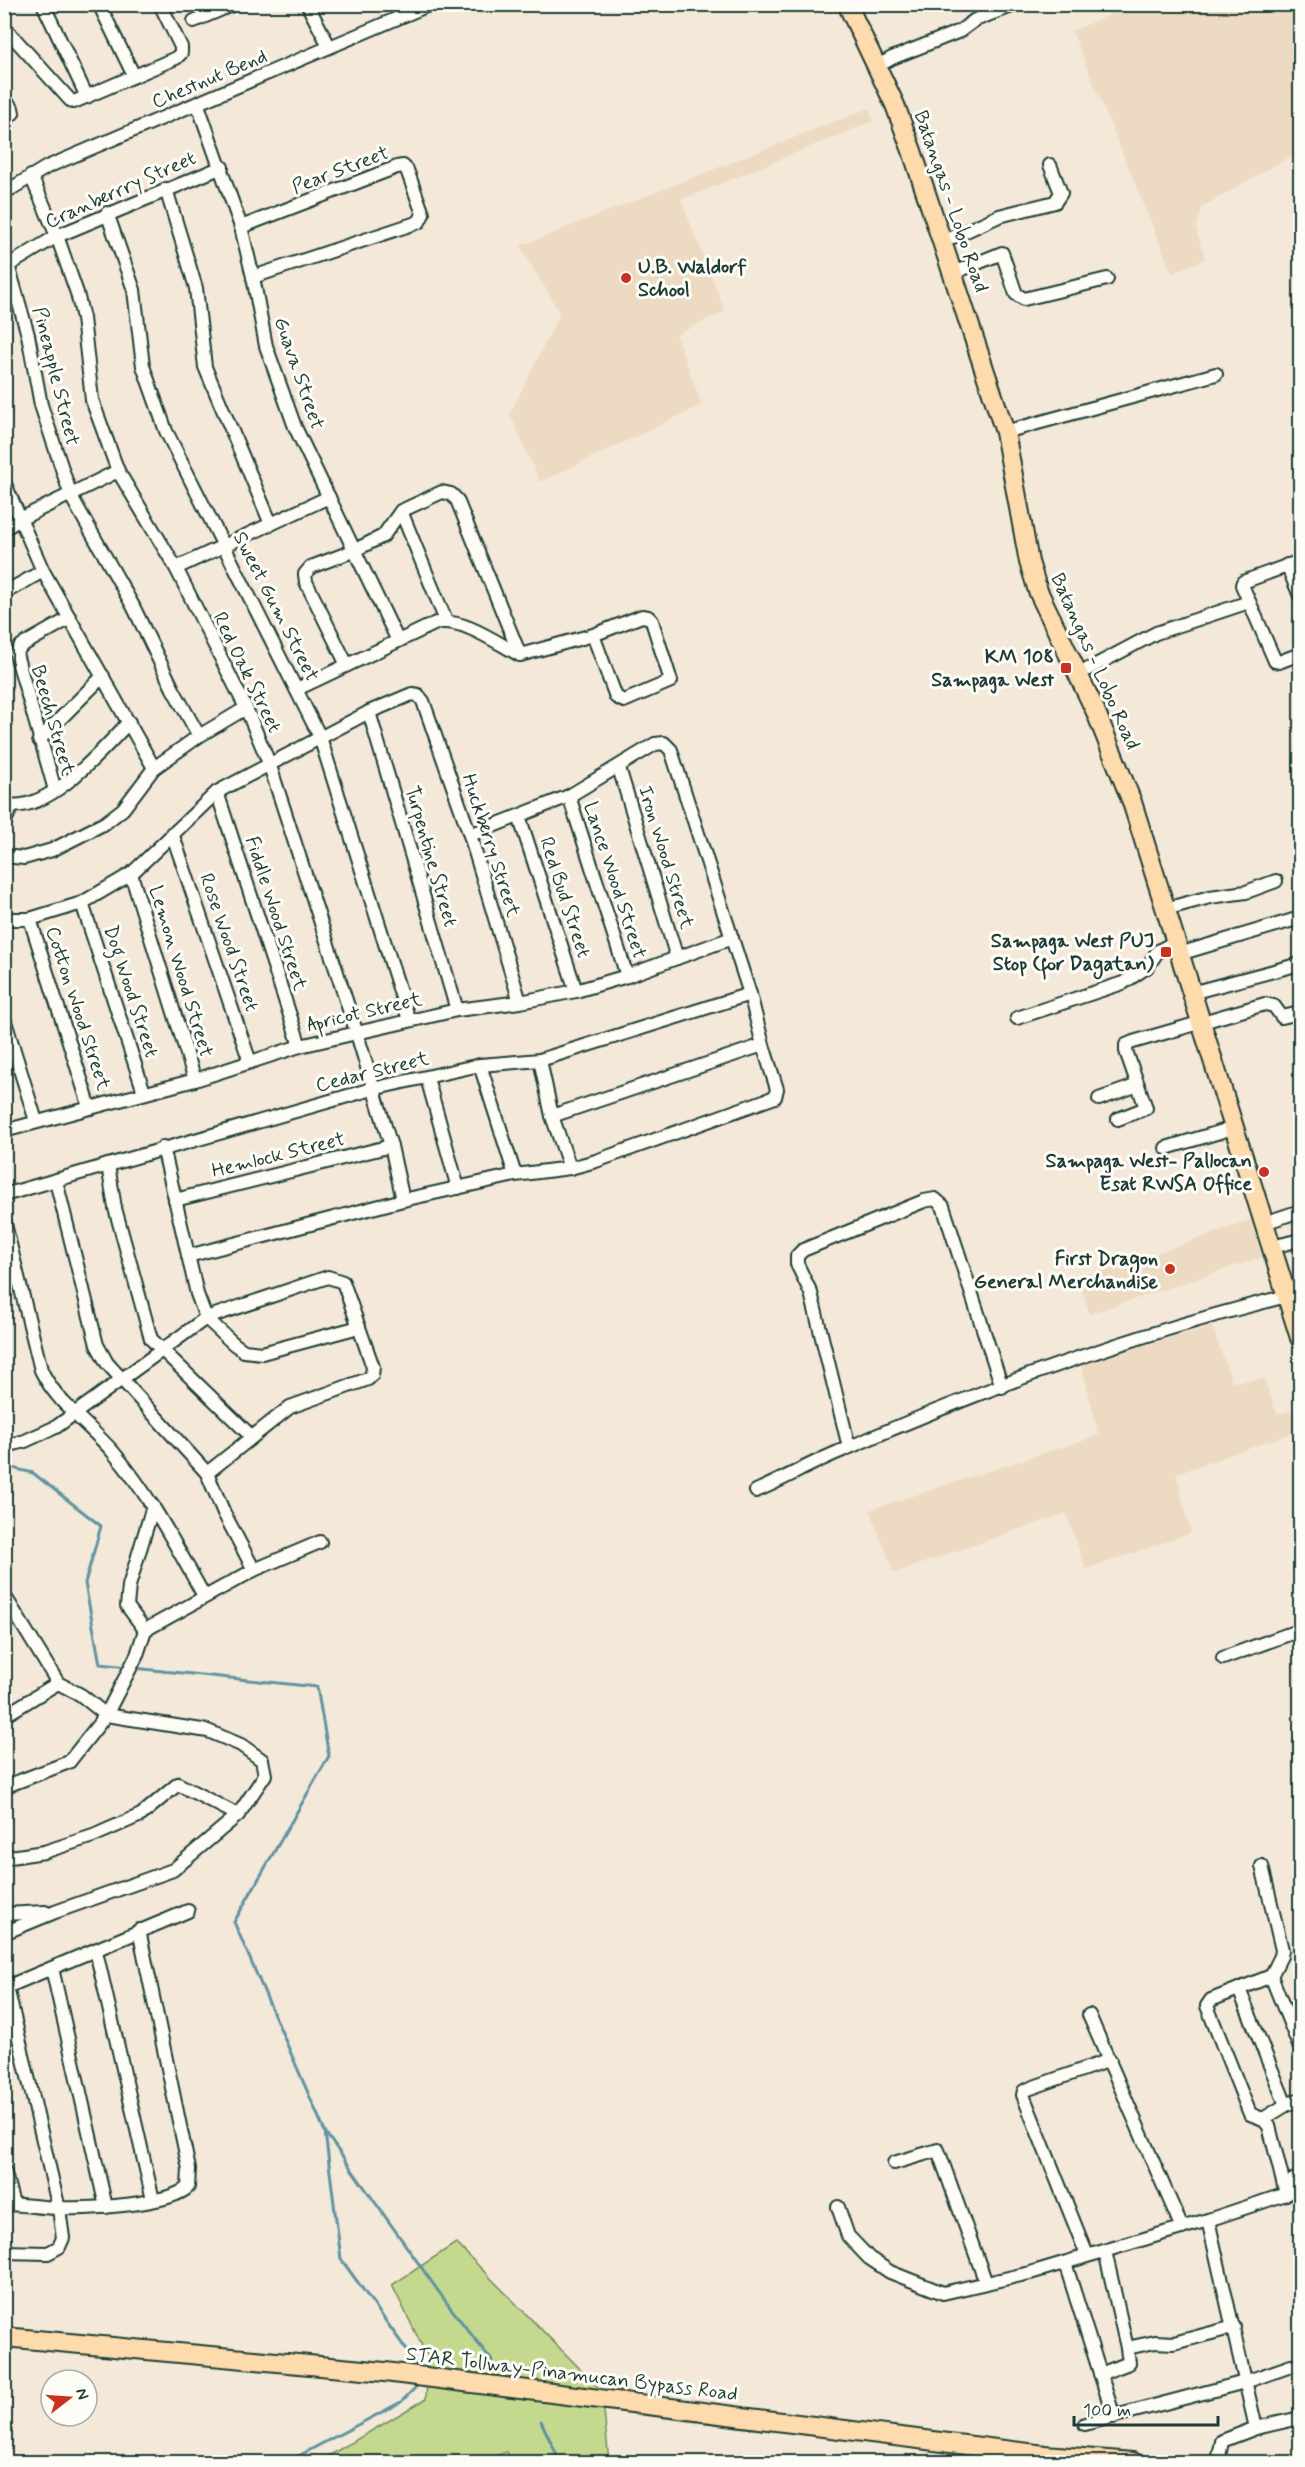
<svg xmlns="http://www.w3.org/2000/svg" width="1305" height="2467" font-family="Mynerve,sans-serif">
  <rect width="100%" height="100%" fill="#f4e8d8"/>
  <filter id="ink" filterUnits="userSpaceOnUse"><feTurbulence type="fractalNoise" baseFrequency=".0167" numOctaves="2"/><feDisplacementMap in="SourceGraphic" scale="12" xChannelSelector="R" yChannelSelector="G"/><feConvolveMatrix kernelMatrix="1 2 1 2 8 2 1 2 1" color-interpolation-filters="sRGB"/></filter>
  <g filter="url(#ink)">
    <!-- built -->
    <g fill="#eddac2">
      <path d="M1105,5H1300V151L1202,207L1196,229L1205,259L1172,273L1072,31L1109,15Z"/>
      <path d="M869,108L873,121L681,200L725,311L676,335L702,405L540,482L510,414L560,313L520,246Z"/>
      <path d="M1251,1220L1262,1257L1089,1314L1080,1280Z"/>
      <path d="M1212,1326L1232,1382L1264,1379L1277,1414L1300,1409V1430L1176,1474L1191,1533L1086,1569L1066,1513L894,1573L870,1510L1099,1435L1081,1363Z"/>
    </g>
    <!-- green -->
    <path fill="#c5d98e" stroke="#728b61" stroke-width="1.5" d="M456,2243L602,2391L609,2462H513L507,2452L477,2462H318L426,2399L428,2358L392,2285Z"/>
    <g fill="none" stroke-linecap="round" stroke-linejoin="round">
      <!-- stream -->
      <g stroke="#6093a2" stroke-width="3">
        <path d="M4,1466L33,1473L101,1526L85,1583L100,1664L128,1667"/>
        <path d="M134,1668L317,1687L329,1756L234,1922L325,2132L341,2259L421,2370"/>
        <path d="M325,2132L446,2302L492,2361"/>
        <path d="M541,2421L560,2462"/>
        <path d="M287,2462L401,2402L419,2384"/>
      </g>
      <!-- street casing -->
      <g stroke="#1f3d34" stroke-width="16">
        <g id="street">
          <path d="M43,4L87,97"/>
          <path d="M99,4L134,76"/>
          <path d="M307,4L329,46"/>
          <path d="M194,21L234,4"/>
          <path d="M4,27L70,100L74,102L176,58L181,53V47L160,4"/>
          <path d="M878,66L892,58L960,31L975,20L1017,4"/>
          <path d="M4,99L12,108L13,113L4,121"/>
          <path d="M198,105L241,227L253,277L266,346L295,427L398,641"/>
          <path d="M31,176L57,236L77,293L83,318L92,400L118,471L176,568L246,708L269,763L357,1034L391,1146L403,1200"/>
          <path d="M166,189L196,288L205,367L271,524"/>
          <path d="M4,193L47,167L431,4"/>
          <path d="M107,213L134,290L143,366L166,431L320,737L409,1020"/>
          <path d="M241,227L397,167L403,166L407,170L423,214L419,222L253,277"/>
          <path d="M942,242L999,216L1055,202L1061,193L1050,165"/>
          <path d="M8,265L28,335L41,405L71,496L133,606L173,689L199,736"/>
          <path d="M4,268L57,236L222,167"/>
          <path d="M953,273L1002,253L1016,294L1024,299L1107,279"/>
          <path d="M1005,432L1216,374"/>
          <path d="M4,482L43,571L154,768"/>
          <path d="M401,511L446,621"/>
          <path d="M4,529L20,519L118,471"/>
          <path d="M1300,561L1243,582L1242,585L1275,661L1279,662L1300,654"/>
          <path d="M1287,565L1300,596"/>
          <path d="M176,568L329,497"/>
          <path d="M4,593L43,571"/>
          <path d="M347,665L306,582L305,574L311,567L353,551L383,536L401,511L442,492L451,494L457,500L520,655"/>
          <path d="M1077,675L1156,633L1249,602"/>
          <path d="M297,689L436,623C462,617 497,643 520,655L593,635L642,616L648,617L652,621L671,681L624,701L616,697L593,635"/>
          <path d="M369,712L457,1010"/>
          <path d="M39,740L103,676"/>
          <path d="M619,768L677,958"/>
          <path d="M55,790L16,654L21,646L70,618"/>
          <path d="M217,792L300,1046"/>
          <path d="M569,796L627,976"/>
          <path d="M4,804C46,817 104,748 129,722"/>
          <path d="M519,816L576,991"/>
          <path d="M4,823L12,806"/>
          <path d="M172,833L250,1062"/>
          <path d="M4,856L24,858L52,850L105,823L123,809L154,768L199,736L246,708"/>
          <path d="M131,874L195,1080"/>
          <path d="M82,903L144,1092"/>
          <path d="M1165,909L1210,897L1246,892L1276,881"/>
          <path d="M4,919H30L82,903L131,874L217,792L369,712L412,694L418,695L423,701L470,835L520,1002"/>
          <path d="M30,919L90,1108"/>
          <path d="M1179,954L1300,918"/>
          <path d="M1191,993L1300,964"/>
          <path d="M4,1018L36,1121"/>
          <path d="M1017,1018L1123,983L1147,967L1158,951L1175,942"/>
          <path d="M540,1060L552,1116L570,1168"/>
          <path d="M480,1065L515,1175"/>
          <path d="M427,1078L458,1188"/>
          <path d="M1099,1099L1138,1085"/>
          <path d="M552,1116L763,1045"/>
          <path d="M1118,1119L1146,1108L1126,1051V1045L1133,1042L1265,1004L1274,1006L1282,1017L1300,1013"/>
          <path d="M4,1131L195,1080L300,1046L457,1010L520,1002L576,991L627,976L732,938"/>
          <path d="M163,1147L197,1294L206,1318L234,1344L244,1351L262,1353L359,1327"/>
          <path d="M1166,1148L1233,1128"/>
          <path d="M108,1165L115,1208L151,1339L252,1437"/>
          <path d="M56,1181L97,1345L107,1363L207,1473L224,1513L254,1570"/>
          <path d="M4,1195L372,1089L480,1065L540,1060L750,994"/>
          <path d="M175,1200L391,1146"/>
          <path d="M4,1220L41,1370C57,1404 89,1424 113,1452C150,1495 176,1546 204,1596"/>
          <path d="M1264,1223L1300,1211"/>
          <path d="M1272,1247L1300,1240"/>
          <path d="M188,1256L403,1200L515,1175L570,1168L596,1161L775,1097L777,1089L763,1045L750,994L671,750L664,743L655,744L569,796L470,835"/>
          <path d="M4,1444L10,1445L25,1441L56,1427L206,1318L328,1277L343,1282L373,1367L372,1375L368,1379L290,1407L207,1473"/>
          <path d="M849,1447L811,1293L797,1264V1256L803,1250L924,1201L935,1199L943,1206L1002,1387"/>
          <path d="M756,1491C786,1478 813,1462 843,1450C986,1387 1135,1334 1287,1296"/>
          <path d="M4,1595L58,1683L81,1695L106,1715L208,1731L241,1745L262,1760L265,1775L238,1815L173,1870L55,1912L4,1933"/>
          <path d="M145,1630L127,1606L129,1586L153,1506"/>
          <path d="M1223,1658L1300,1630"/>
          <path d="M4,1716L58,1683"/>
          <path d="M4,1787L69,1762L106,1715L137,1655L145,1630L254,1570L320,1542"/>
          <path d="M4,1858L44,1852L93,1836L141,1815L178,1784L238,1815"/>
          <path d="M1262,1866L1282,1950L1281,1956L1271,1976L1211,2000L1207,2006L1250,2114L1263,2119L1269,2126L1286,2194"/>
          <path d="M4,1914L45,1912"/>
          <path d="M96,1951L153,2200"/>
          <path d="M52,1968L106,2207"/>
          <path d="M1271,1976L1300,2048"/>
          <path d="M4,1988L188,1911"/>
          <path d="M1239,1989L1286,2105"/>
          <path d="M1089,2015L1182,2228"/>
          <path d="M1263,2119L1286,2105L1300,2099"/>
          <path d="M894,2163L938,2150L986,2283"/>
          <path d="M4,2170L13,2204"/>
          <path d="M4,2204C23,2204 42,2208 60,2208C87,2209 170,2205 188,2187L189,2169L139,1930"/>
          <path d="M838,2207L848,2236L869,2258L890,2272L943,2293L1030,2273L1208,2220L1286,2194L1293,2180L1300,2178"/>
          <path d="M1208,2220L1256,2428"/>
          <path d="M1105,2251L1127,2348L1155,2342L1174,2343L1234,2327"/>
          <path d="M4,2252L48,2253L59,2247L63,2238L59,2209L7,1987"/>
          <path d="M1087,2255L1023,2095L1024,2091L1031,2088L1110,2060"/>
          <path d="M1065,2263L1114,2417"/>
          <path d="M1100,2374L1129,2363L1127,2348"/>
          <path d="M1085,2424L1245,2382L1291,2366"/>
          <path d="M1218,2462L1222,2441L1256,2428L1300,2418"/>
        </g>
      </g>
      <!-- primary casing -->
      <g stroke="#1f3d34" stroke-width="22">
        <g id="primary">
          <path d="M847,4L895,105L912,151L1005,432L1029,562L1038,591L1095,710L1132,802L1300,1338"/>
          <path d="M4,2337L385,2372L1045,2455L1133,2462"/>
        </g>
      </g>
      <!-- street -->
      <use href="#street" stroke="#fdfcf7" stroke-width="12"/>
      <!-- primary -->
      <use href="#primary" stroke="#fedbac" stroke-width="18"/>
    </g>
  </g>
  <!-- markers -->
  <g fill="#c8321e" stroke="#fdfcf7" stroke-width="2">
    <circle cx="626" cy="278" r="6"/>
    <rect x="1060" y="662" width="12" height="12" rx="3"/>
    <rect x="1160" y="946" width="12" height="12" rx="3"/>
    <circle cx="1264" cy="1172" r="6"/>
    <circle cx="1170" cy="1269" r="6"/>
  </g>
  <g text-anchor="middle" stroke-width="6" stroke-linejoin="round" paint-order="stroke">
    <!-- street labels -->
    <g font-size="20" fill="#1f3d34" stroke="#fdfcf7">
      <text transform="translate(209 78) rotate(-23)" y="7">Chestnut Bend</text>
      <text transform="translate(340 169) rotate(-21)" y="7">Pear Street</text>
      <text transform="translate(120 189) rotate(-24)" y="7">Cranberrry Street</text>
      <text transform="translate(952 201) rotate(71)" y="7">Batangas - Lobo Road</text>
      <text transform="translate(300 373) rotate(71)" y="7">Guava Street</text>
      <text transform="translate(57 376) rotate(76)" y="7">Pineapple Street</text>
      <text transform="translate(277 606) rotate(63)" y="7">Sweet Gum Street</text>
      <text transform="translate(1096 661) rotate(66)" y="7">Batangas - Lobo Road</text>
      <text transform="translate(248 672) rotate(64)" y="7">Red Oak Street</text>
      <text transform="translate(54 720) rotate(74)" y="7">Beech Street</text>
      <text transform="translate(492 845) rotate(72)" y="7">Huckberry Street</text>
      <text transform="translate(432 856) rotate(74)" y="7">Turpentine Street</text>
      <text transform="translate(667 857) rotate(73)" y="7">Iron Wood Street</text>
      <text transform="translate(616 880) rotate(72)" y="7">Lance Wood Street</text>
      <text transform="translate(566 897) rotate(72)" y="7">Red Bud Street</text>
      <text transform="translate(277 913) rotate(72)" y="7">Fiddle Wood Street</text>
      <text transform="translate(230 942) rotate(71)" y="7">Rose Wood Street</text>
      <text transform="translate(182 971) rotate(73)" y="7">Lemon Wood Street</text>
      <text transform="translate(132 991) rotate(72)" y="7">Dog Wood Street</text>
      <text transform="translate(79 1008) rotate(72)" y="7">Cotton Wood Street</text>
      <text transform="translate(364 1011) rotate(-13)" y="7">Apricot Street</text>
      <text transform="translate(372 1071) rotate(-14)" y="7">Cedar Street</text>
      <text transform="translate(278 1154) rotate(-14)" y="7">Hemlock Street</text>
      <text transform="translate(572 2373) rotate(7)" y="7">STAR Tollway-Pinamucan Bypass Road</text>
    </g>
    <!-- poi labels -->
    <g font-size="20" font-weight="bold" fill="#1f3d34" stroke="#fdfcf7" text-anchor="end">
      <text x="638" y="273" text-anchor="start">U.B. Waldorf<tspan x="638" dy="23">School</tspan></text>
      <text x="1054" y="663">KM 108<tspan x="1054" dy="23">Sampaga West</tspan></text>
      <text x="1154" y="947">Sampaga West PUJ<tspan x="1154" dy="23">Stop (for Dagatan)</tspan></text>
      <text x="1252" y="1167">Sampaga West- Pallocan<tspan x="1252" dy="23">Esat RWSA Office</tspan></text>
      <text x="1158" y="1265">First Dragon<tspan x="1158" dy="23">General Merchandise</tspan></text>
    </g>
  </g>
  <!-- margin -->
  <rect width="1305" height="2467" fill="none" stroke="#fdfcf7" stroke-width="24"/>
  <rect x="12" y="12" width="1281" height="2443" fill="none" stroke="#1f3d34" stroke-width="2" filter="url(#ink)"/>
  <!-- north arrow -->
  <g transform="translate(69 2398) rotate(73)"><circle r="28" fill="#fdfcf7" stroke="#a4b0a9" stroke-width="1.5"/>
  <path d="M0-4.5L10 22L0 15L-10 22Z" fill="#c8321e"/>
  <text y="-9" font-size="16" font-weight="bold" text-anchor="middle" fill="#1f3d34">N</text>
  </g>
  <!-- scale -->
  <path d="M1074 2416v9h144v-9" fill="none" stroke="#1f3d34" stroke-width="3"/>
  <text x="1083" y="2416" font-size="18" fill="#1f3d34" stroke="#fdfcf7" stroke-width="4.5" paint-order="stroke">100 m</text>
</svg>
